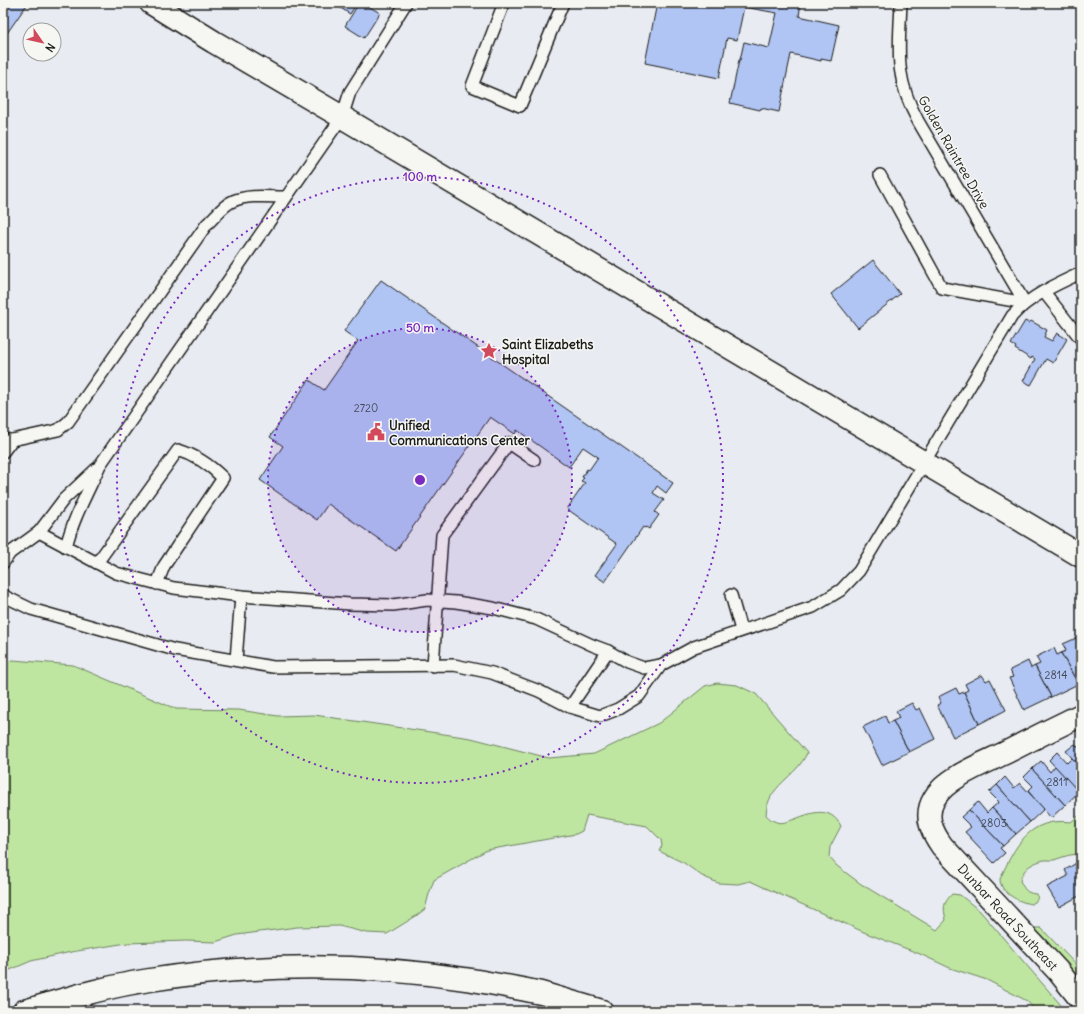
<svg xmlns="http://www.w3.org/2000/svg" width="1084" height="1014" font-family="Delius,sans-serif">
  <rect width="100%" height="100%" fill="#e8ecf2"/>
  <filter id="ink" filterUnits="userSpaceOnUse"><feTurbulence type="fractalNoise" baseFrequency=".025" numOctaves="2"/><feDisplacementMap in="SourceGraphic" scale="8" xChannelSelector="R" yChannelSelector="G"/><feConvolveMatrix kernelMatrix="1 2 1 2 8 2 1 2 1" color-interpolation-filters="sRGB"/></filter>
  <g filter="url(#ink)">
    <!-- green -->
    <g fill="#bee6a1" stroke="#6d815e">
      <path d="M13,660L73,665L176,709L239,710L278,716L314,715L471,738L549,758L594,754L659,723L705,686L717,683L737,685L756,694L807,753C796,778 767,785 766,815C768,817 771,820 774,821C781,825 788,821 795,819C813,812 830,806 841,826L830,847L829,857L837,866L861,884L937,930L946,920C943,906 943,904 952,894L960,895L980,911L1066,1011H1036L1027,1001L987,980L950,968L920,954L866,933L750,881L738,884L718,883L702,876L684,863L659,851L662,846L661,840L647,826L587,815L582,831L576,834L487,850L434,880L429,894L425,909L416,916L387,934L367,933L339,926L297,927L237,935L215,942L186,941L127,943L71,952L31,961L3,973V662Z"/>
      <path d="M1081,814V855C1072,853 1063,857 1054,860C1051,860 1048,860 1044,860C1032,863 1023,868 1020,881C1025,890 1026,893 1036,894L1038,898L1035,902L1031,904C1019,902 1000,893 1000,879C1015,846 1029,817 1071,822Z"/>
      <path d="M1033,928H1041L1081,970V989L1036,939Z"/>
    </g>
    <!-- building -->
    <g fill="#b0c5f4" stroke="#1c1c1c">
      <path d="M3,3H28L3,39Z"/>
      <path d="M337,3H357L350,14L336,5Z"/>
      <path d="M359,3H363L380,13L364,38L345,26Z"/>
      <path d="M657,3H801L799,16L839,25L831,61L821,59V61L791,54L779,112L761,108L760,110L730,103L739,60H740L744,42L769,48L777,13L744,7L737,40L727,38L719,78L645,63Z"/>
      <path d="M873,260L900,294L858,328L831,294Z"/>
      <path d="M381,280L673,483L666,493L657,486L653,493L664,500L655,512L659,515L649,529L646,527L645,528L643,527L605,582L595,575L617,544L567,509L585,483L581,481L584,478L582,477L587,469L589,470L598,457L583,447L569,467L517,430L515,434L490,417L396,551L328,504L317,520L260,480L283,446L270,437L309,380L324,390L358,341L344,331Z"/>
      <path d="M1025,321L1029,323L1031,321L1047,330L1044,337L1052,341L1057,333L1067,339L1053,363L1046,359L1031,385L1023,381L1035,359L1032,357L1031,359L1015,349L1016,347L1011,344Z"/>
      <path d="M1081,636V683L1078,684L1061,653L1066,651L1063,644Z"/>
      <path d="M1054,648L1057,655L1061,653L1078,684L1051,697L1035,666L1040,664L1036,657Z"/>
      <path d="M1028,661L1031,668L1035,666L1051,697L1024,710L1009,678L1013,677L1010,670Z"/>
      <path d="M982,675L986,681L990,679L1006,710L979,724L964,692L968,690L965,684Z"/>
      <path d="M956,688L959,694L964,692L979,724L953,737L937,705L941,703L938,697Z"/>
      <path d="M912,703L916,710L920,708L935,739L909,752L893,721L899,718L896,711Z"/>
      <path d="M885,716L888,723L893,721L909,752L882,765L863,727Z"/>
      <path d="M1075,744L1081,750V768L1066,751Z"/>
      <path d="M1057,752L1067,763L1072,758L1081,768V795L1049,760Z"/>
      <path d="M1041,761L1050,772L1055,766L1079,792L1065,805L1032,769Z"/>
      <path d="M1032,769L1065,805L1051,818L1028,791L1033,786L1024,777Z"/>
      <path d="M1005,777L1014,788L1020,783L1044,809L1030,822L997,785Z"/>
      <path d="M997,785L1030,822L1016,834L992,808L999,802L989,792Z"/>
      <path d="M978,802L987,813L992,808L1016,834L1003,846L969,810Z"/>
      <path d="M969,810L1003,846L1000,848L1005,853L994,863L965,832L971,827L961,817Z"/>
      <path d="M1078,862L1081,868V895L1059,907L1047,887L1068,876L1065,870Z"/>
    </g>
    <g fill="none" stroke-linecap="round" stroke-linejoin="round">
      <!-- lane casing -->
      <g stroke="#1c1c1c" stroke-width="14">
        <g id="lane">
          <path d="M504,3L472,86L520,106L563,3"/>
          <path d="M901,3C899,51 894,77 918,121L1025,303"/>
          <path d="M880,175L942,288L1025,303"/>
          <path d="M1044,292L1081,339"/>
          <path d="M3,440H12L58,430L68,422L207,224C215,217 223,205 233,201C249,194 269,197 286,197"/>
          <path d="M3,452L12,440"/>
          <path d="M66,547C73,518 88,492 100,465L342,117L350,92L406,3"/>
          <path d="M3,563L10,553L39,532L64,499L96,469"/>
          <path d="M97,563L178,450C195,455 211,466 223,478L164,566L157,584"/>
          <path d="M3,594L6,597L31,609L175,650L273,667L454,665L492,673L539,691L570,707L608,651L592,645L536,619L493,608L456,602L427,600L393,605L350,604L241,596L174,588L116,573L39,532"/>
          <path d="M731,595L741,630"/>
          <path d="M608,651L627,662L644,668L661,665L694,647L813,607L841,590L859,571L1012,316C1030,296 1057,284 1081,273"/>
          <path d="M236,660L241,596"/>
          <path d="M433,666L442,535L509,443L534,460"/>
          <path d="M570,707L600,716L618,709L639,696L661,665"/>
        </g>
      </g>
      <!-- street casing -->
      <g stroke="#1c1c1c" stroke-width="25">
        <path id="street" d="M1081,715C1056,727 1032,739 1007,752C985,763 946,777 934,799C924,816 932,832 942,846L1058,971L1081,1000"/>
      </g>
      <!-- secondary casing -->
      <g stroke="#1c1c1c" stroke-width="25">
        <path id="secondary" d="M151,3L214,42L342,117L1081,556"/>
      </g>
      <!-- highway casing -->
      <g stroke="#1c1c1c" stroke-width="25">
        <path id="highway" d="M24,1011C66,999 108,986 150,980C258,963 364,963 472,980C495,984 518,988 541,993C561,999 581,1005 602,1011"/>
      </g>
      <!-- lane -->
      <use href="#lane" stroke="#f6f6f2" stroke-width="11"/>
      <!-- street -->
      <use href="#street" stroke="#f6f6f2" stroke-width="22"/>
      <!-- secondary -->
      <use href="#secondary" stroke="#f6f6f2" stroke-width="22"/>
      <!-- highway -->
      <use href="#highway" stroke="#f6f6f2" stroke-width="22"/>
    </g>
  </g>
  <!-- distance rings -->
  <circle cx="420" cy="480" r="152" fill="#7b2cbf" fill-opacity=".12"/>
  <g fill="none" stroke="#7b2cbf" stroke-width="2" stroke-dasharray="2 4">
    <circle cx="420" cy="480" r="152"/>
    <circle cx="420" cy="480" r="303"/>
  </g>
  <!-- icons -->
  <defs>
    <g id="sight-bare" transform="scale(1.38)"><path d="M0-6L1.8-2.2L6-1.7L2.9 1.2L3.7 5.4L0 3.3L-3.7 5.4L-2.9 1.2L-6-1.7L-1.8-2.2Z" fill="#d1495b" stroke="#f6f6f2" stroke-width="2.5" paint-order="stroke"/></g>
    <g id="civic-bare" transform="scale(1.38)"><path d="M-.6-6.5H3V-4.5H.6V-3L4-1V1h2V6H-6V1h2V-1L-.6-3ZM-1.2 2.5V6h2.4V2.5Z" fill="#d1495b" stroke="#f6f6f2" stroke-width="2.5" paint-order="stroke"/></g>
  </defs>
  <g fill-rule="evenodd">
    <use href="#sight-bare" x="489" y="351"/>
    <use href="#civic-bare" x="376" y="432"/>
  </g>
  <g text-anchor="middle" stroke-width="3" stroke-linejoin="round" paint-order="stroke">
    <!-- number labels -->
    <g font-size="11" fill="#414652">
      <text x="366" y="412">2720</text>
      <text x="1056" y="679">2814</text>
      <text x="1057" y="786">2811</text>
      <text x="994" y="827">2803</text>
    </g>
    <!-- street labels -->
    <g font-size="13" fill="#1c1c1c" stroke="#f6f6f2">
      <text transform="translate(954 152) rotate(60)" y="5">Golden Raintree Drive</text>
      <text transform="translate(1008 917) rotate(47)" y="5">Dunbar Road Southeast</text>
    </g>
    <!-- poi labels -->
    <g font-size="13" font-weight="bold" fill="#1c1c1c" stroke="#f6f6f2" text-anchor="start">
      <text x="502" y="349">Saint Elizabeths<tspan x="502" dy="15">Hospital</tspan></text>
      <text x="389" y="430">Unified<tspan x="389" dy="15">Communications Center</tspan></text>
    </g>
  </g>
  <circle cx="420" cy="480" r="6" fill="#7b2cbf" stroke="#f6f6f2" stroke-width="2"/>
  <g font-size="12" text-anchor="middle" font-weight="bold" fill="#7b2cbf" stroke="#f6f6f2" stroke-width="3" stroke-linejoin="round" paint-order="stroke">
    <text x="420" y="181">100 m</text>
    <text x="420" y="332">50 m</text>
  </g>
  <!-- margin -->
  <rect width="1084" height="1014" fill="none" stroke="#f6f6f2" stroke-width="16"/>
  <rect x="8" y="8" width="1068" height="998" fill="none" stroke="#1c1c1c" stroke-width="1.5" filter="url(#ink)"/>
  <!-- north arrow -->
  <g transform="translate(42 42) rotate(124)"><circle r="19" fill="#f6f6f2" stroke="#9f9f9c"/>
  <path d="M0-3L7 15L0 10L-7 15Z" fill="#d1495b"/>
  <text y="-6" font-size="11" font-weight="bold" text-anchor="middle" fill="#1c1c1c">N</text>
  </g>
</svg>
